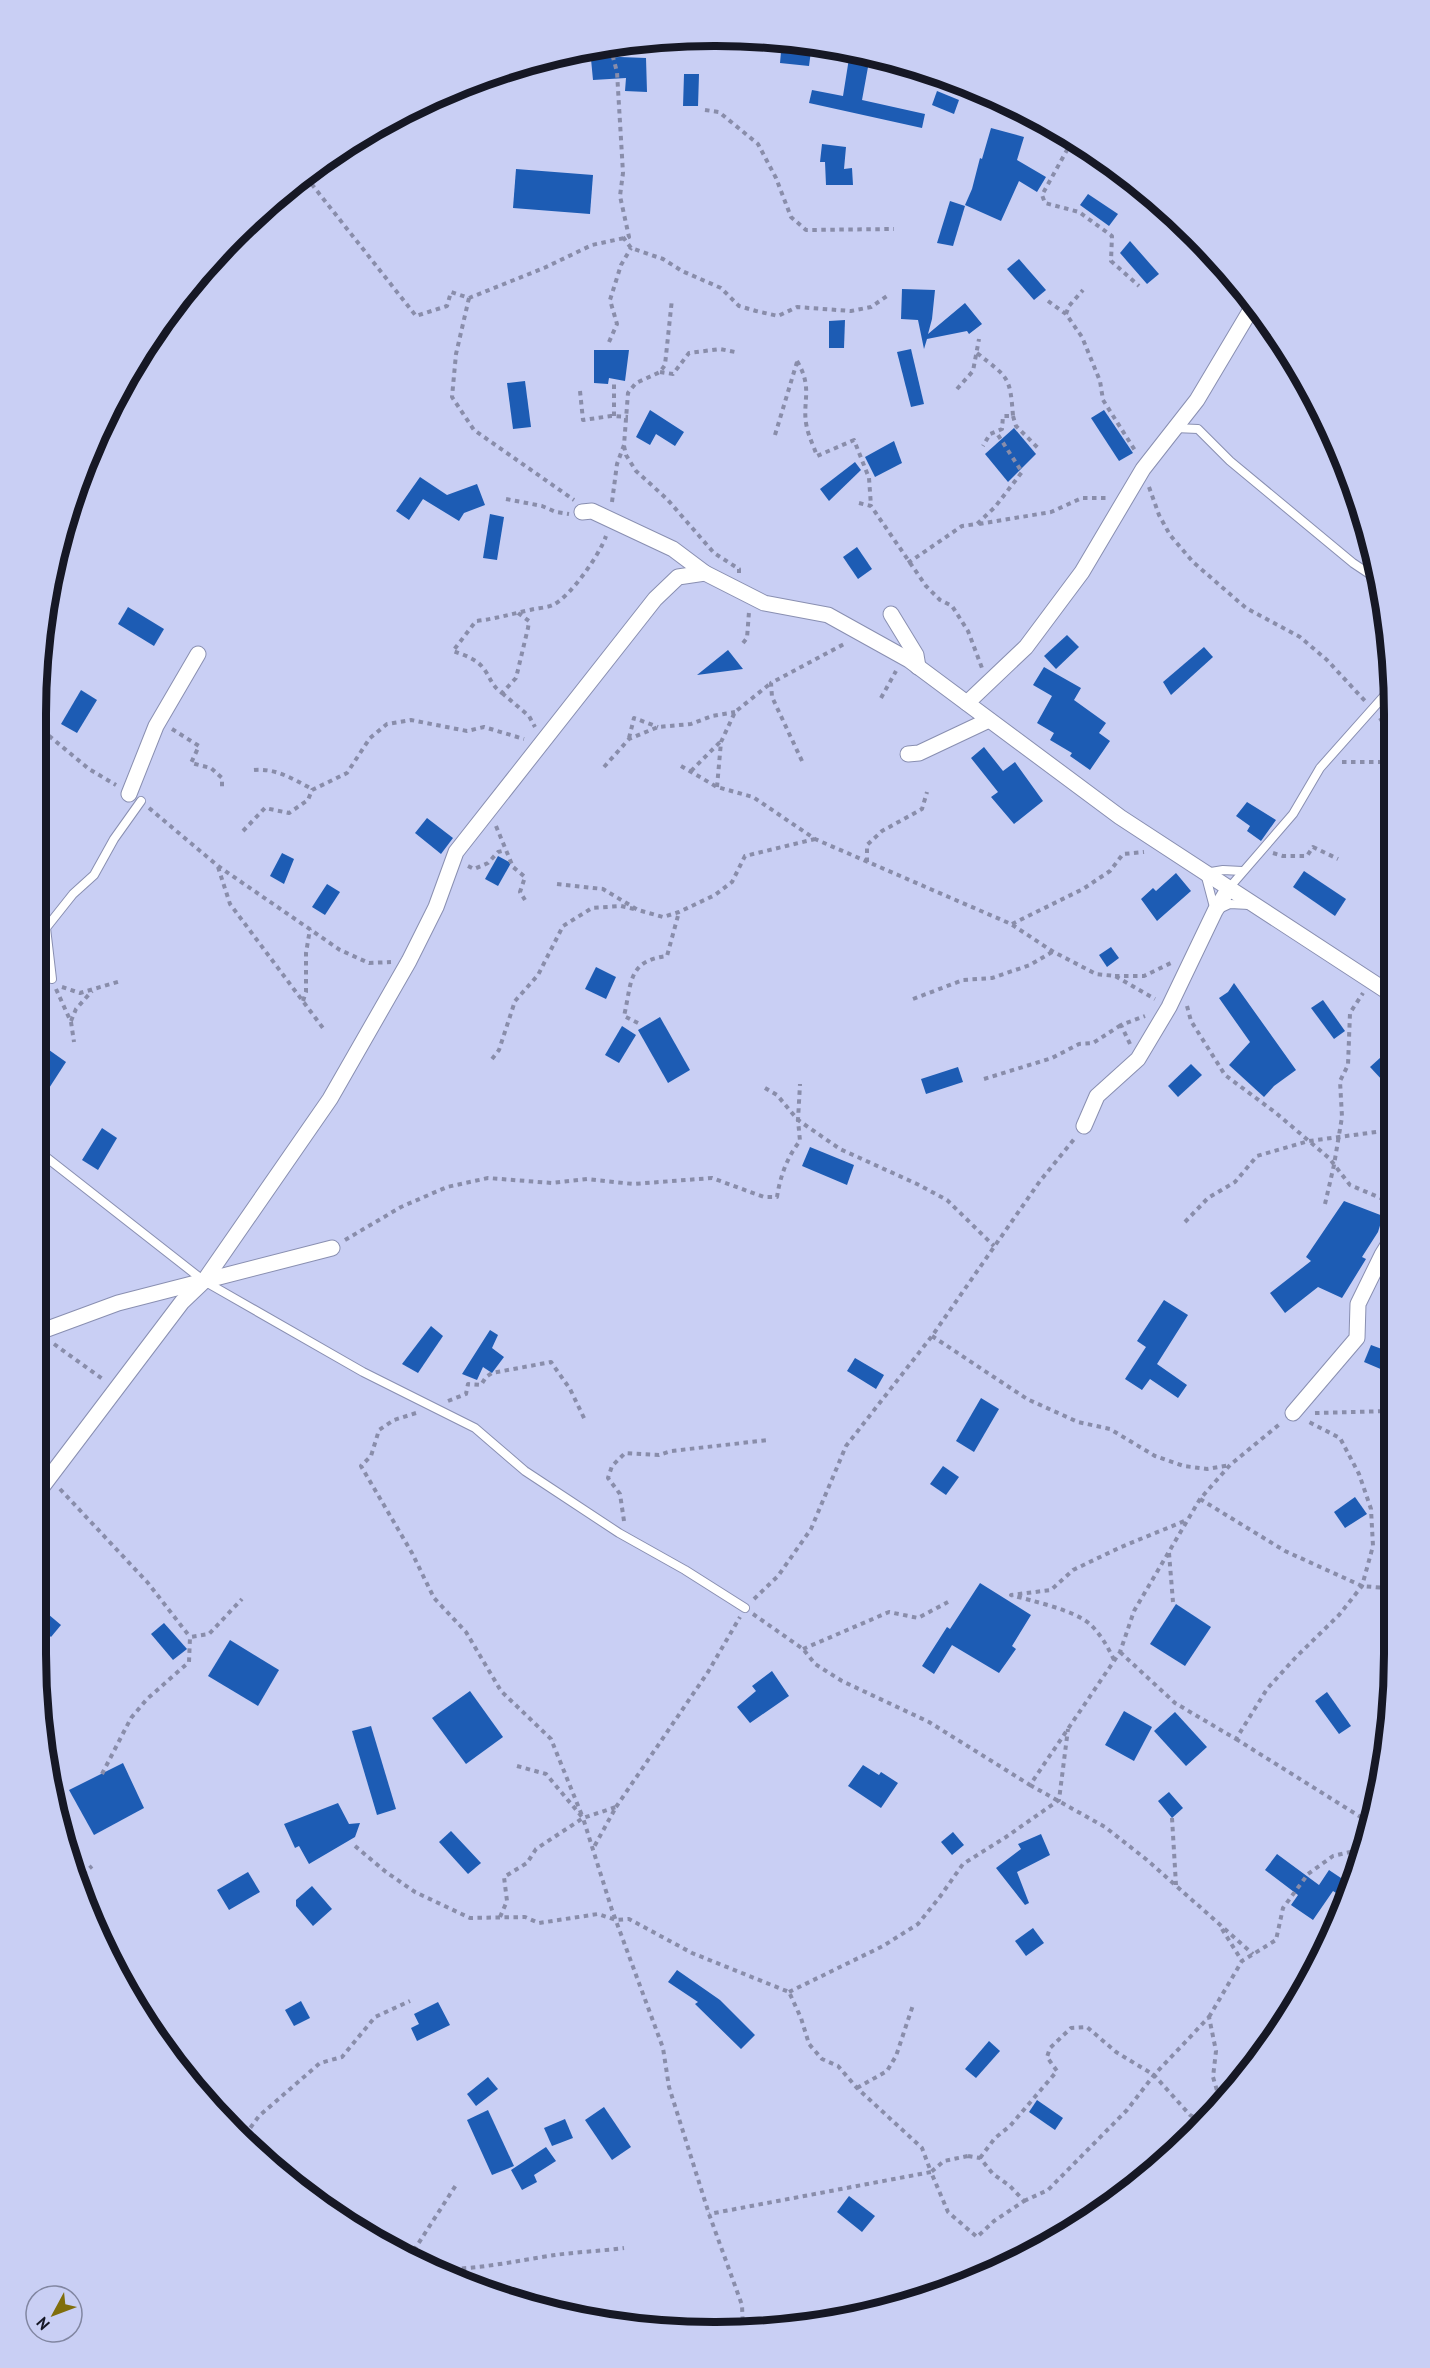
<svg xmlns="http://www.w3.org/2000/svg" width="1430" height="2368" font-family="'PT Sans',sans-serif">
  <rect width="100%" height="100%" fill="#c9cff4"/>
  <!-- building -->
  <g fill="#1d5cb4">
    <path d="M782,41L796,44L795,50L811,51L809,66L780,63Z"/>
    <path d="M850,52L870,56L862,100L925,114L922,128L809,103L812,90L843,96Z"/>
    <path d="M620,57L646,58L647,92L625,91L626,78L593,80L591,59Z"/>
    <path d="M684,74H699L698,106H683Z"/>
    <path d="M937,91L959,100L954,114L932,105Z"/>
    <path d="M991,128L1024,137L1017,160L1046,177L1037,192L1019,181L1001,221L965,205L972,189L980,158L982,159Z"/>
    <path d="M822,144L846,147L844,169L852,168L853,185H826L825,162H820Z"/>
    <path d="M516,169L593,175L590,214L513,208Z"/>
    <path d="M1088,194L1118,214L1109,226L1080,205Z"/>
    <path d="M950,201L965,206L953,246L937,243Z"/>
    <path d="M1130,241L1159,274L1147,284L1120,253Z"/>
    <path d="M1019,259L1046,290L1034,300L1007,269Z"/>
    <path d="M902,289L935,290L932,319L928,334L965,303L982,324L969,334L967,331L927,339L924,349L918,320L901,319Z"/>
    <path d="M845,320L844,348H829V321Z"/>
    <path d="M911,349L924,404L911,407L897,352Z"/>
    <path d="M594,350H629L625,381L609,378L608,384L594,383Z"/>
    <path d="M525,381L531,427L513,429L507,383Z"/>
    <path d="M650,410L684,432L675,446L656,434L650,445L636,437Z"/>
    <path d="M1104,410L1133,453L1119,461L1091,418Z"/>
    <path d="M1014,428L1036,454L1008,482L985,454Z"/>
    <path d="M894,441L902,463L875,477L865,457Z"/>
    <path d="M855,462L861,470L829,501L820,489Z"/>
    <path d="M420,477L447,495L477,484L485,505L464,513L459,521L423,499L409,520L396,511Z"/>
    <path d="M490,514L504,517L497,560L483,558Z"/>
    <path d="M857,547L872,569L858,579L843,557Z"/>
    <path d="M128,607L164,629L154,646L118,624Z"/>
    <path d="M1067,635L1079,647L1056,669L1044,656Z"/>
    <path d="M1204,647L1213,657L1171,695L1163,682Z"/>
    <path d="M728,650L743,669L697,675Z"/>
    <path d="M1044,667L1081,688L1074,700L1106,723L1099,733L1110,741L1090,770L1070,756L1072,753L1050,740L1054,733L1037,723L1052,696L1033,685Z"/>
    <path d="M81,690L97,700L77,733L61,724Z"/>
    <path d="M984,747L1003,771L1015,762L1043,801L1014,824L991,797L998,792L971,758Z"/>
    <path d="M1247,802L1276,820L1261,841L1247,831L1250,826L1236,816Z"/>
    <path d="M427,818L453,838L441,854L415,833Z"/>
    <path d="M282,853L294,859L284,884L270,876Z"/>
    <path d="M498,856L511,863L498,886L485,879Z"/>
    <path d="M1304,871L1346,899L1335,916L1293,887Z"/>
    <path d="M1176,873L1191,891L1157,921L1141,899L1153,888L1156,891Z"/>
    <path d="M327,884L340,892L325,915L312,907Z"/>
    <path d="M1111,947L1119,958L1107,967L1099,955Z"/>
    <path d="M596,967L616,977L606,999L585,989Z"/>
    <path d="M1234,983L1296,1070L1274,1086L1264,1097L1229,1065L1250,1042L1219,998L1228,992Z"/>
    <path d="M1323,1000L1345,1031L1334,1039L1311,1008Z"/>
    <path d="M660,1017L690,1070L668,1083L638,1030Z"/>
    <path d="M622,1026L636,1035L619,1063L605,1055Z"/>
    <path d="M42,1045L66,1062L42,1099Z"/>
    <path d="M1391,1048V1073L1383,1081L1370,1067Z"/>
    <path d="M1191,1064L1202,1075L1178,1097L1168,1086Z"/>
    <path d="M958,1067L963,1082L926,1094L921,1079Z"/>
    <path d="M102,1128L117,1138L98,1170L82,1160Z"/>
    <path d="M810,1147L854,1165L847,1185L802,1166Z"/>
    <path d="M1344,1201L1383,1216L1378,1232L1362,1257L1366,1259L1342,1298L1318,1287L1285,1313L1270,1293L1311,1261L1306,1257Z"/>
    <path d="M1164,1300L1188,1315L1157,1364L1187,1385L1178,1398L1150,1379L1142,1390L1125,1379L1146,1347L1137,1341Z"/>
    <path d="M431,1326L443,1336L418,1373L402,1364Z"/>
    <path d="M490,1330L498,1335L492,1348L504,1357L492,1373L483,1367L477,1380L462,1374Z"/>
    <path d="M1371,1345L1390,1352V1373L1364,1362Z"/>
    <path d="M855,1358L884,1375L876,1389L847,1371Z"/>
    <path d="M981,1398L999,1409L974,1452L956,1441Z"/>
    <path d="M943,1466L959,1477L946,1495L930,1484Z"/>
    <path d="M1355,1497L1367,1514L1345,1528L1334,1512Z"/>
    <path d="M980,1583L1031,1615L1012,1646L1016,1649L999,1673L952,1645L934,1674L922,1666L947,1627L950,1629Z"/>
    <path d="M1176,1604L1211,1627L1185,1666L1150,1644Z"/>
    <path d="M42,1609L61,1625L51,1637L42,1629Z"/>
    <path d="M164,1623L187,1649L173,1660L151,1634Z"/>
    <path d="M230,1640L279,1670L258,1706L208,1676Z"/>
    <path d="M772,1671L789,1696L750,1723L737,1707L756,1691L752,1686Z"/>
    <path d="M470,1691L503,1737L466,1764L432,1718Z"/>
    <path d="M1327,1692L1351,1726L1339,1734L1315,1701Z"/>
    <path d="M1124,1711L1152,1727L1134,1761L1105,1745Z"/>
    <path d="M1175,1712L1207,1747L1186,1766L1154,1731Z"/>
    <path d="M371,1726L396,1809L377,1815L352,1731Z"/>
    <path d="M123,1763L144,1808L94,1835L69,1790Z"/>
    <path d="M863,1765L879,1775L881,1772L898,1783L881,1808L848,1786Z"/>
    <path d="M1169,1792L1183,1808L1172,1818L1158,1801Z"/>
    <path d="M338,1803L349,1824L360,1823L355,1837L309,1864L299,1846L295,1848L284,1824Z"/>
    <path d="M451,1831L481,1863L468,1874L439,1842Z"/>
    <path d="M953,1832L964,1845L952,1855L941,1842Z"/>
    <path d="M1041,1834L1050,1855L1017,1872L1029,1903L1025,1905L996,1868L1021,1849L1018,1844Z"/>
    <path d="M1277,1854L1319,1885L1329,1870L1350,1884L1346,1899L1333,1891L1313,1920L1291,1905L1298,1895L1265,1870Z"/>
    <path d="M248,1872L260,1892L229,1910L217,1890Z"/>
    <path d="M312,1886L332,1909L313,1926L296,1906V1900Z"/>
    <path d="M1033,1928L1044,1943L1026,1956L1015,1941Z"/>
    <path d="M677,1970L720,2000L755,2035L741,2049L695,2004L698,2002L668,1982Z"/>
    <path d="M301,2001L310,2018L294,2026L285,2010Z"/>
    <path d="M438,2002L450,2025L417,2041L411,2028L419,2024L414,2014Z"/>
    <path d="M989,2041L1000,2051L976,2078L965,2069Z"/>
    <path d="M488,2077L498,2089L476,2106L467,2094Z"/>
    <path d="M1037,2100L1063,2118L1055,2130L1029,2112Z"/>
    <path d="M604,2107L631,2147L612,2160L585,2120Z"/>
    <path d="M488,2110L514,2166L492,2175L467,2120Z"/>
    <path d="M565,2119L573,2138L552,2146L544,2128Z"/>
    <path d="M546,2147L556,2161L534,2175L537,2182L522,2190L511,2170Z"/>
    <path d="M849,2196L875,2216L862,2232L837,2212Z"/>
  </g>
  <g fill="none" stroke-linecap="round" stroke-linejoin="round">
    <!-- service casing -->
    <g stroke="#898fb1" stroke-width="10">
      <g id="service">
        <path d="M1175,428L1198,429L1230,461L1353,563L1374,577"/>
        <path d="M1242,871L1223,870L1205,873L1215,911L1230,904L1249,905"/>
        <path d="M1229,888L1293,814L1320,768L1392,687"/>
        <path d="M52,979L46,928L73,894L94,875L114,839L141,801"/>
        <path d="M42,1154L204,1281L363,1372L475,1428L525,1471L619,1533L685,1570L745,1608"/>
      </g>
    </g>
    <!-- minor casing -->
    <g stroke="#898fb1" stroke-width="17">
      <g id="minor">
        <path d="M582,512L592,511L673,549L705,573L764,603L828,615L909,660L1120,817L1391,994"/>
        <path d="M891,614L916,655L918,667"/>
        <path d="M967,703L1026,647L1082,572L1143,469L1197,400L1253,306"/>
        <path d="M908,754L919,753L989,720"/>
        <path d="M129,794L156,726L198,654"/>
        <path d="M1084,1126L1097,1096L1138,1059L1169,1007L1215,911L1229,888"/>
        <path d="M42,1331L118,1303L332,1248"/>
        <path d="M1293,1413L1357,1338L1358,1304L1382,1255L1390,1242"/>
        <path d="M42,1487L182,1302L204,1281L330,1099L409,961L436,907L456,852L655,599L678,577L705,573"/>
      </g>
    </g>
    <!-- path -->
    <g stroke="#898daa" stroke-width="4" stroke-dasharray="4.5 4.5" stroke-linecap="butt">
      <path d="M705,110L719,112L758,144L776,178L791,217L806,230L894,229"/>
      <path d="M1072,141L1042,195L1045,203L1079,212L1112,236L1111,261L1139,286"/>
      <path d="M306,177L416,316L447,306L451,292L469,298L544,268L592,245L629,237L620,196L623,173L617,72L610,46"/>
      <path d="M623,237L631,248L663,259L682,271L721,288L739,306L756,311L778,316L797,307L851,311L871,307L890,294"/>
      <path d="M469,298L456,354L452,397L474,430L574,500"/>
      <path d="M1048,301L1066,314L1082,337L1100,381L1103,400L1136,452"/>
      <path d="M1066,314L1069,306L1083,290"/>
      <path d="M609,342L617,324L610,300L621,265L631,248"/>
      <path d="M977,353C1008,378 1010,375 1013,416H1003L1002,429L990,434L983,446"/>
      <path d="M797,361C814,389 801,403 807,428C809,437 814,447 817,456L854,440L869,478L871,506"/>
      <path d="M660,372L673,374L689,353L720,349L735,352"/>
      <path d="M957,389L973,371L979,339"/>
      <path d="M580,391L583,420L611,416L628,417"/>
      <path d="M614,416V383"/>
      <path d="M1013,416L1016,426L1039,449"/>
      <path d="M775,435L797,362"/>
      <path d="M624,446L626,455L636,471L667,499L714,553L739,569V573"/>
      <path d="M1341,459L1362,516"/>
      <path d="M1149,487L1159,515L1170,535L1193,562L1246,608L1300,637L1327,660L1365,701"/>
      <path d="M506,499L542,506L556,512L569,514"/>
      <path d="M612,502L617,464L624,445L628,393L636,383L660,372L665,365L672,299"/>
      <path d="M859,503L871,506L926,586L940,600L952,606L968,631L982,668"/>
      <path d="M979,524L1051,512L1082,498H1108"/>
      <path d="M908,563L962,526L977,524L995,507L1022,472L996,432"/>
      <path d="M518,613L529,621L528,628L516,678L502,693C492,686 491,679 484,669C477,659 464,655 453,651L476,621C495,619 511,614 530,610C537,608 546,608 553,605C571,596 600,554 606,536"/>
      <path d="M743,643L747,638L749,612"/>
      <path d="M502,693L529,716L535,727"/>
      <path d="M881,698L896,671"/>
      <path d="M1380,718L1392,738"/>
      <path d="M172,729L199,746L191,763L211,768L222,778V790"/>
      <path d="M42,730L89,769L116,785"/>
      <path d="M629,738L634,718L658,727"/>
      <path d="M802,761L772,697L771,683L846,643"/>
      <path d="M1342,762H1392"/>
      <path d="M681,766L717,787L753,797L815,839L1011,924L1052,951L1096,974L1115,976L1155,999"/>
      <path d="M604,767L629,739L658,727L691,724L712,716L735,712"/>
      <path d="M254,770C276,768 293,779 312,789"/>
      <path d="M691,771L722,740"/>
      <path d="M717,787L721,742L735,712L771,683"/>
      <path d="M149,808L218,866L340,950L369,963L391,962"/>
      <path d="M496,826L513,867L525,877L520,892L525,900"/>
      <path d="M243,831L265,808L289,813L308,800L312,790L347,773L370,738L387,724L411,720L467,731L484,727L524,739"/>
      <path d="M1273,853L1283,856H1307L1313,847L1338,859"/>
      <path d="M867,862V845L882,831L922,809L927,792"/>
      <path d="M468,866L474,869L488,863L498,852L506,850"/>
      <path d="M218,867L230,904L323,1028"/>
      <path d="M557,884L603,889L638,910L663,917L679,912L715,895L732,882L745,856L815,839"/>
      <path d="M1012,924L1083,889L1110,871L1123,854L1144,852"/>
      <path d="M1115,976H1144L1173,962"/>
      <path d="M62,987L80,993L121,981"/>
      <path d="M56,989L71,1022L74,1042"/>
      <path d="M913,999L963,980L992,978L1030,965L1052,952"/>
      <path d="M303,1001L306,992V953L310,929"/>
      <path d="M1187,1006L1191,1021L1225,1075L1276,1113L1329,1158L1350,1185L1390,1202"/>
      <path d="M71,1021L76,1009L92,991"/>
      <path d="M638,1023L624,1016C632,983 627,961 667,956L679,912"/>
      <path d="M1130,1044L1121,1025L1145,1016"/>
      <path d="M492,1059L499,1050L515,1001L538,975L563,926L592,908L621,906L634,909"/>
      <path d="M984,1079L1052,1058L1079,1044L1093,1043L1121,1025"/>
      <path d="M765,1088L777,1095L798,1120L840,1149L917,1184L947,1200L994,1246"/>
      <path d="M1325,1204L1334,1165L1342,1117L1340,1081L1348,1065L1350,1013L1363,993"/>
      <path d="M1185,1222L1208,1198L1235,1182L1257,1156L1309,1141L1391,1130"/>
      <path d="M345,1240L401,1207L447,1187L488,1178L552,1183L587,1179L633,1184L712,1178L764,1197H777C780,1177 787,1157 800,1141L798,1120L800,1084"/>
      <path d="M932,1336L1027,1399L1078,1422L1110,1429L1155,1456L1184,1466L1207,1469L1230,1465"/>
      <path d="M54,1344L104,1380"/>
      <path d="M448,1401L466,1394L468,1384L481,1385L486,1377L492,1373L551,1362L570,1389L585,1420"/>
      <path d="M416,1413L394,1420L379,1430L371,1456L361,1466L412,1553L434,1598L466,1632L501,1691L551,1739L583,1818"/>
      <path d="M1315,1413L1390,1411"/>
      <path d="M60,1489L148,1583L190,1637"/>
      <path d="M1200,1499L1285,1551L1362,1586L1385,1588L1389,1591"/>
      <path d="M624,1521L620,1494L608,1478L612,1466L625,1453L659,1455L671,1451L769,1440"/>
      <path d="M1169,1553L1173,1602"/>
      <path d="M754,1599L778,1576L811,1529L846,1446L932,1336L1040,1181L1075,1138"/>
      <path d="M753,1614L803,1649L815,1664L842,1681L929,1722L1030,1785L1120,1652L1134,1611L1200,1499L1230,1465L1281,1423"/>
      <path d="M803,1649L889,1612L918,1618L948,1602"/>
      <path d="M1120,1652L1175,1703L1236,1739L1267,1689L1296,1657L1339,1615L1362,1586L1373,1546L1371,1509L1359,1474L1340,1438L1307,1421"/>
      <path d="M1114,1660C1108,1647 1101,1635 1091,1625C1075,1610 1032,1601 1011,1595L1051,1590L1073,1570L1121,1547L1187,1520"/>
      <path d="M1236,1739L1367,1821"/>
      <path d="M517,1766L546,1774L583,1818L612,1910L663,2048L669,2087L709,2214L742,2305L743,2330"/>
      <path d="M102,1774L131,1718L147,1699L189,1662L190,1637L209,1634L242,1599"/>
      <path d="M1030,1785L1105,1827L1147,1860L1253,1954"/>
      <path d="M616,1807L708,1672L740,1617"/>
      <path d="M1172,1818L1176,1885"/>
      <path d="M355,1846L386,1872L415,1892L470,1918L525,1917L539,1923L598,1914L616,1920L629,1919L692,1953L789,1992L801,2018L809,2044L822,2059L838,2066L857,2088L922,2148L931,2172L709,2214"/>
      <path d="M76,1880L92,1866"/>
      <path d="M500,1917L507,1901L504,1877L527,1863L536,1849L583,1818L616,1807L594,1847"/>
      <path d="M1222,1929L1242,1961"/>
      <path d="M789,1992L883,1946L918,1924L939,1898L963,1864L1006,1837L1059,1800L1068,1729"/>
      <path d="M1209,2017L1242,1961L1276,1940L1283,1908L1308,1874L1333,1856L1359,1850"/>
      <path d="M857,2088L887,2071L896,2056L913,2005"/>
      <path d="M245,2135L259,2116L320,2063L342,2057L375,2017L410,2001"/>
      <path d="M968,2156L980,2158L993,2174L1010,2186L1024,2201L994,2221L977,2237L948,2212L931,2172L944,2161Z"/>
      <path d="M980,2158L995,2138L1010,2126L1057,2071L1047,2057L1050,2048L1071,2028L1087,2027L1116,2052L1154,2075L1190,2115L1204,2123"/>
      <path d="M1024,2201L1048,2190L1127,2110L1154,2075L1209,2017L1216,2051L1213,2077L1221,2104"/>
      <path d="M409,2258L456,2185"/>
      <path d="M426,2267C459,2274 520,2260 555,2255C577,2252 601,2251 624,2248"/>
    </g>
    <!-- service -->
    <use href="#service" stroke="#fff" stroke-width="8"/>
    <!-- minor -->
    <use href="#minor" stroke="#fff" stroke-width="15"/>
  </g>
  <!-- crop -->
  <path d="M0 0H1430V2368H0ZM714 46H716A668 668 0 0 1 1384 714V1654A668 668 0 0 1 716 2322H714A668 668 0 0 1 46 1654V714A668 668 0 0 1 714 46Z" fill="#c9cff4" fill-rule="evenodd"/>
  <path fill="none" stroke="#161825" stroke-width="8" d="M714 46H716A668 668 0 0 1 1384 714V1654A668 668 0 0 1 716 2322H714A668 668 0 0 1 46 1654V714A668 668 0 0 1 714 46Z"/>
  <!-- north arrow -->
  <g transform="translate(54 2314) rotate(229)"><circle r="28" fill="#c9cff4" stroke="#8186a1" stroke-width="1.5"/>
  <path d="M0-4.5L10 22L0 15L-10 22Z" fill="#806e0c"/>
  <text y="-9" font-size="16" font-weight="bold" text-anchor="middle" fill="#161825">N</text>
  </g>
</svg>
